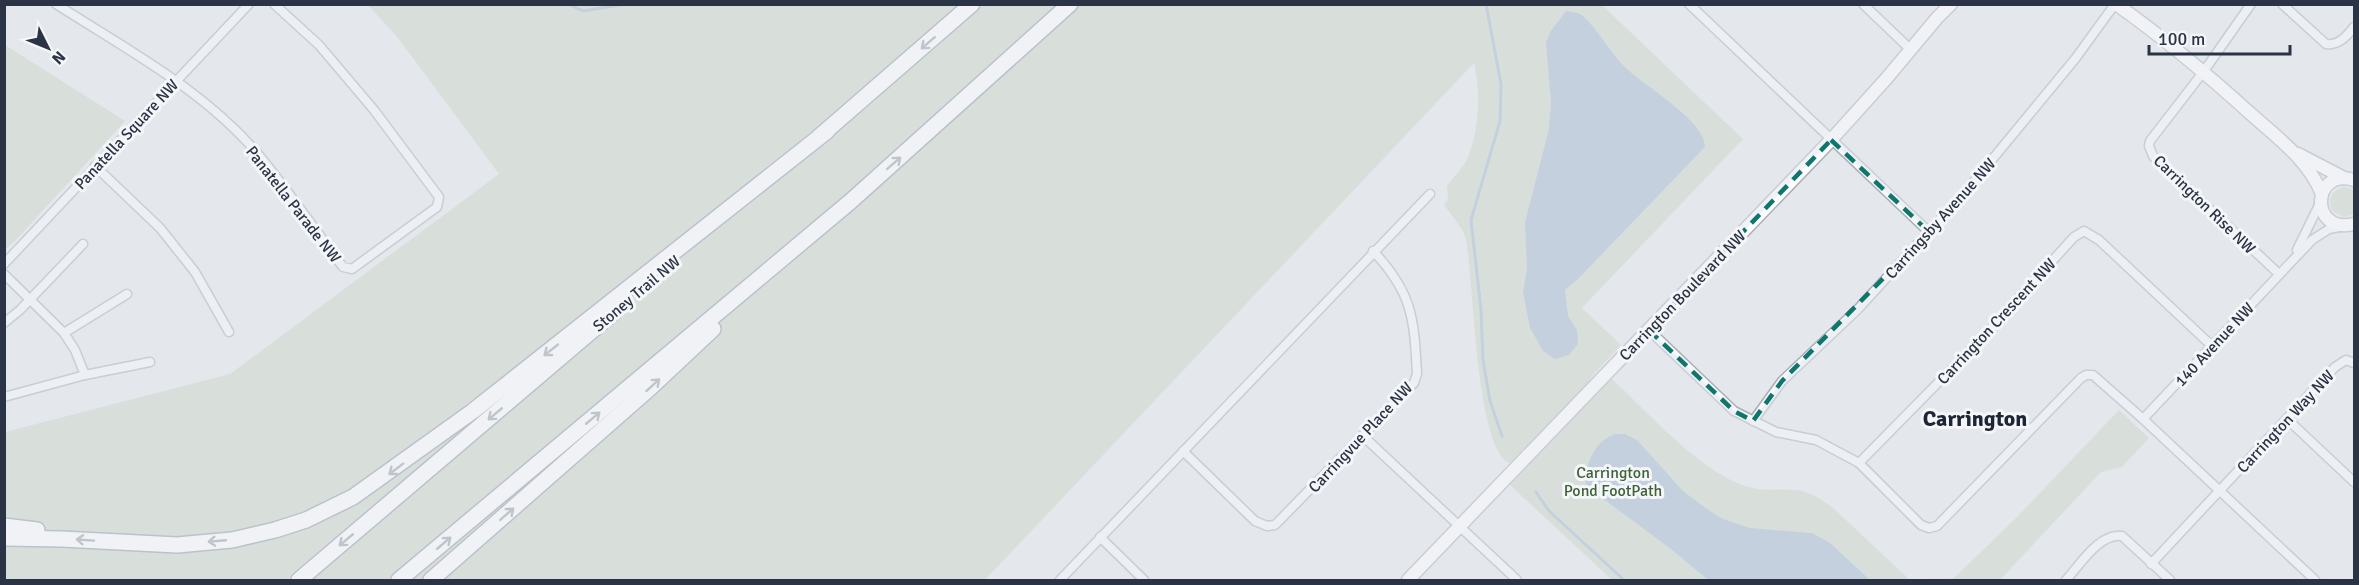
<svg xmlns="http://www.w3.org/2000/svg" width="2359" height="585" font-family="Signika,sans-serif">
  <rect width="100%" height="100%" fill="#e4e7ec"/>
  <!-- green -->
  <g fill="#c9d6c5">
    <path d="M368,5H1602L1743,139L1582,308L1621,345L1592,376L1588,384L1514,461L1509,463C1475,446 1474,280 1466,240C1464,229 1451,215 1444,205L1448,200L1447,186C1453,177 1465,166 1469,155C1479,126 1481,93 1474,63L985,580H5V432L230,374L499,174L398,38Z"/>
    <path d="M5,45L125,121L14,242L5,249Z"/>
    <path d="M2344,187L2354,190V214L2344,217L2332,211C2327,199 2332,190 2344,187Z"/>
    <path d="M1612,379C1649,413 1701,473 1748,487C1765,492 1782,488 1798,490C1810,492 1821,500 1831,506L1910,580L1954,578L2016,518L2119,410L2149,438L2122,467L2101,472L2000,580H1612L1510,485L1514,477L1596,392Z"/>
  </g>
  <!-- water -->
  <g fill="#9fb4cc">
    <path d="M1566,11C1571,12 1576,12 1580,14C1595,24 1612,56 1628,70C1647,87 1706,122 1705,147L1578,279L1565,290L1568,316L1577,330L1578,344L1569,355L1555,359L1543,351L1530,328L1523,292L1527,269L1525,222L1549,129L1551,102L1546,43L1550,32Z"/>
    <path d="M1615,434H1625L1637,440L1683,491L1707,509L1723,519L1750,528L1812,533L1830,543L1870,580H1708L1671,549L1586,486C1583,467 1595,440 1615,434Z"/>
  </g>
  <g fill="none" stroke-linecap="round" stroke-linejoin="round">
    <!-- stream -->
    <g stroke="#9fb4cc" stroke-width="3">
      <path d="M568,4L583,11L626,4"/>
      <path d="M1486,4L1501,84L1500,121L1471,220L1481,310L1483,360L1490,401L1502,436"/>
      <path d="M1536,492L1549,511L1624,580"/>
    </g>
    <!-- street casing -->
    <g stroke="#a9aeb7" stroke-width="11">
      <g id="street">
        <path d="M56,4C126,49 204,90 258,154C288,190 315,230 343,267L352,269L437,207L439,197L374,110L319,45L274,4"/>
        <path d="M1689,4L1929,232"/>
        <path d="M1863,4L1910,49"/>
        <path d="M2251,4L2204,71L2150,141L2149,146L2153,156L2279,274"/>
        <path d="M2282,4L2326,44C2338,46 2347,36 2354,27"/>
        <path d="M95,166L160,228L195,272L229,332"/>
        <path d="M2297,250L2320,203"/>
        <path d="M4,264L249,4"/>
        <path d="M4,274L64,333L75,350L85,375"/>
        <path d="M4,323L20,310L83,244"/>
        <path d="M1649,330L1734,411L1776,432L1816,440L1859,463L1921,525L1929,528L1937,526L2081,378L2086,375H2093L2143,419L2315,580"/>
        <path d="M64,333L127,294"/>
        <path d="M4,397L85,375L150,362"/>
        <path d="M2143,419L2312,240L2329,229L2344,226"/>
        <path d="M2287,419L2354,482"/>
        <path d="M1753,421L1782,381L1858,309L1967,190L2075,59L2115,4"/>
        <path d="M1363,436L1517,580"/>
        <path d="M1183,451L1255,521L1267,526L1275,525L1403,394L1414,383L1417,374C1414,319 1413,293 1373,251"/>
        <path d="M1859,463L1985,335L2074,237L2084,231L2099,240L2212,346"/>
        <path d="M1100,537L1144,580"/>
        <path d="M2151,564L2335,367L2346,360L2354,363"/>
        <path d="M1060,580L1430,194"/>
        <path d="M2066,580C2080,565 2099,533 2122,536L2170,580"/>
      </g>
    </g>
    <!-- secondary casing -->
    <g stroke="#a9aeb7" stroke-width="15">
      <g id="secondary">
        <path d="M2116,4C2164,38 2208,75 2252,115C2278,138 2308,160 2322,194"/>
        <path d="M2298,154L2344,178"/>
        <path d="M2354,180C2311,167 2309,235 2354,224"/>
        <path d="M1408,580L1831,140L1886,79L1937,18L1951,4"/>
      </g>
    </g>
    <!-- highway casing -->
    <g stroke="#8b94a3" stroke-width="18">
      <g id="highway">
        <path d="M819,137L972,4"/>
        <path d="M4,526L37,530"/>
        <path d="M4,538L62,539L177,545L232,540L275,530L306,520L353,497L473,411L827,131"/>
        <path d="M299,580L614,312"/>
        <path d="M399,580L851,201L1070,4"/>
        <path d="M431,580L650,388L713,329"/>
      </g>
    </g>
    <!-- street -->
    <use href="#street" stroke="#f7f8fa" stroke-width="8"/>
    <!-- secondary -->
    <use href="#secondary" stroke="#fff" stroke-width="12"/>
    <!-- highway -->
    <use href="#highway" stroke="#fff" stroke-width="15"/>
  </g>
  <!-- one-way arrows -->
  <defs><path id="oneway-shaft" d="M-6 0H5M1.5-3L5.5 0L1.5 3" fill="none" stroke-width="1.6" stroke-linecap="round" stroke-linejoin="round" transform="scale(1.5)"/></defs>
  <g stroke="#959aa2">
    <use href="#oneway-shaft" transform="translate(928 43) rotate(139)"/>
    <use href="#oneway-shaft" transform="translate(894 163) rotate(-41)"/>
    <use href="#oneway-shaft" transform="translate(551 350) rotate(142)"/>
    <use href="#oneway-shaft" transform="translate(653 385) rotate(-42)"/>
    <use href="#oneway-shaft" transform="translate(495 414) rotate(140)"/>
    <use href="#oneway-shaft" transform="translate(593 418) rotate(-40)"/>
    <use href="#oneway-shaft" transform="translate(396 469) rotate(143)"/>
    <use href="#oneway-shaft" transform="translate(507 514) rotate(-41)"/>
    <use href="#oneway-shaft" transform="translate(85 540) rotate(-176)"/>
    <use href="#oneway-shaft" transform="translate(346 540) rotate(140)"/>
    <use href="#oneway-shaft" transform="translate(217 541) rotate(175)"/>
    <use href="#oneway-shaft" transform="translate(444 543) rotate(-40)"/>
  </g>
  <!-- marked area -->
  <path d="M0 0H2359V585H0ZM1831,140L1929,232L1782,381L1753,421L1734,411L1649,330Z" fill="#e4e7ec" fill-opacity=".55" fill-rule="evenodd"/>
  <path fill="none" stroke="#0f766e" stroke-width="4.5" stroke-dasharray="12 8" stroke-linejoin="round" d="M1831,140L1929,232L1782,381L1753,421L1734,411L1649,330Z"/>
  <g text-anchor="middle" stroke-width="6" stroke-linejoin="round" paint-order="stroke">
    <!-- street labels -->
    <g font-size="16" fill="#2b3445" stroke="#f4f6f9">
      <text transform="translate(126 134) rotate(-47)" y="6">Panatella Square NW</text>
      <text transform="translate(294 204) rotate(52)" y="6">Panatella Parade NW</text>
      <text transform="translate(2205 204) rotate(44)" y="6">Carrington Rise NW</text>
      <text transform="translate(1940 218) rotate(-48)" y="6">Carringsby Avenue NW</text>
      <text transform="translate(636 293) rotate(-40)" y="6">Stoney Trail NW</text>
      <text transform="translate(1682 295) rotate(-46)" y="6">Carrington Boulevard NW</text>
      <text transform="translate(1996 321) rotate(-47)" y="6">Carrington Crescent NW</text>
      <text transform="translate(2214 344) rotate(-47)" y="6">140 Avenue NW</text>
      <text transform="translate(2285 421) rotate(-47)" y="6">Carrington Way NW</text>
      <text transform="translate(1360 437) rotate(-47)" y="6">Carringvue Place NW</text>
    </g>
    <!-- park labels -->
    <g font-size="16" fill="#3f6138" stroke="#f4f6f9">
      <text x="1613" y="478">Carrington<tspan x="1613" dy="18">Pond FootPath</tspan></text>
    </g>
    <!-- district labels -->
    <g font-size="22" font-weight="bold" fill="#1d2536" stroke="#f4f6f9">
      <text x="1975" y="426">Carrington</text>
    </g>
  </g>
  <!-- border -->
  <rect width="2359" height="585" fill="none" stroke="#2b3445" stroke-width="12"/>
  <!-- north arrow -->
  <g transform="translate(48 48) rotate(133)" stroke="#f4f6f9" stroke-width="4.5" paint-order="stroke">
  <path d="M0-4.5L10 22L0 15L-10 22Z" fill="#2b3445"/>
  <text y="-9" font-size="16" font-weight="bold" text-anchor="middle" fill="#2b3445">N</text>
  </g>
  <!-- scale -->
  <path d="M2149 45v9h141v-9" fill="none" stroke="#2b3445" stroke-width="3"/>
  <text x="2158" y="45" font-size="18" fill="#2b3445" stroke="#f4f6f9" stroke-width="4.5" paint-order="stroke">100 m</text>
</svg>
